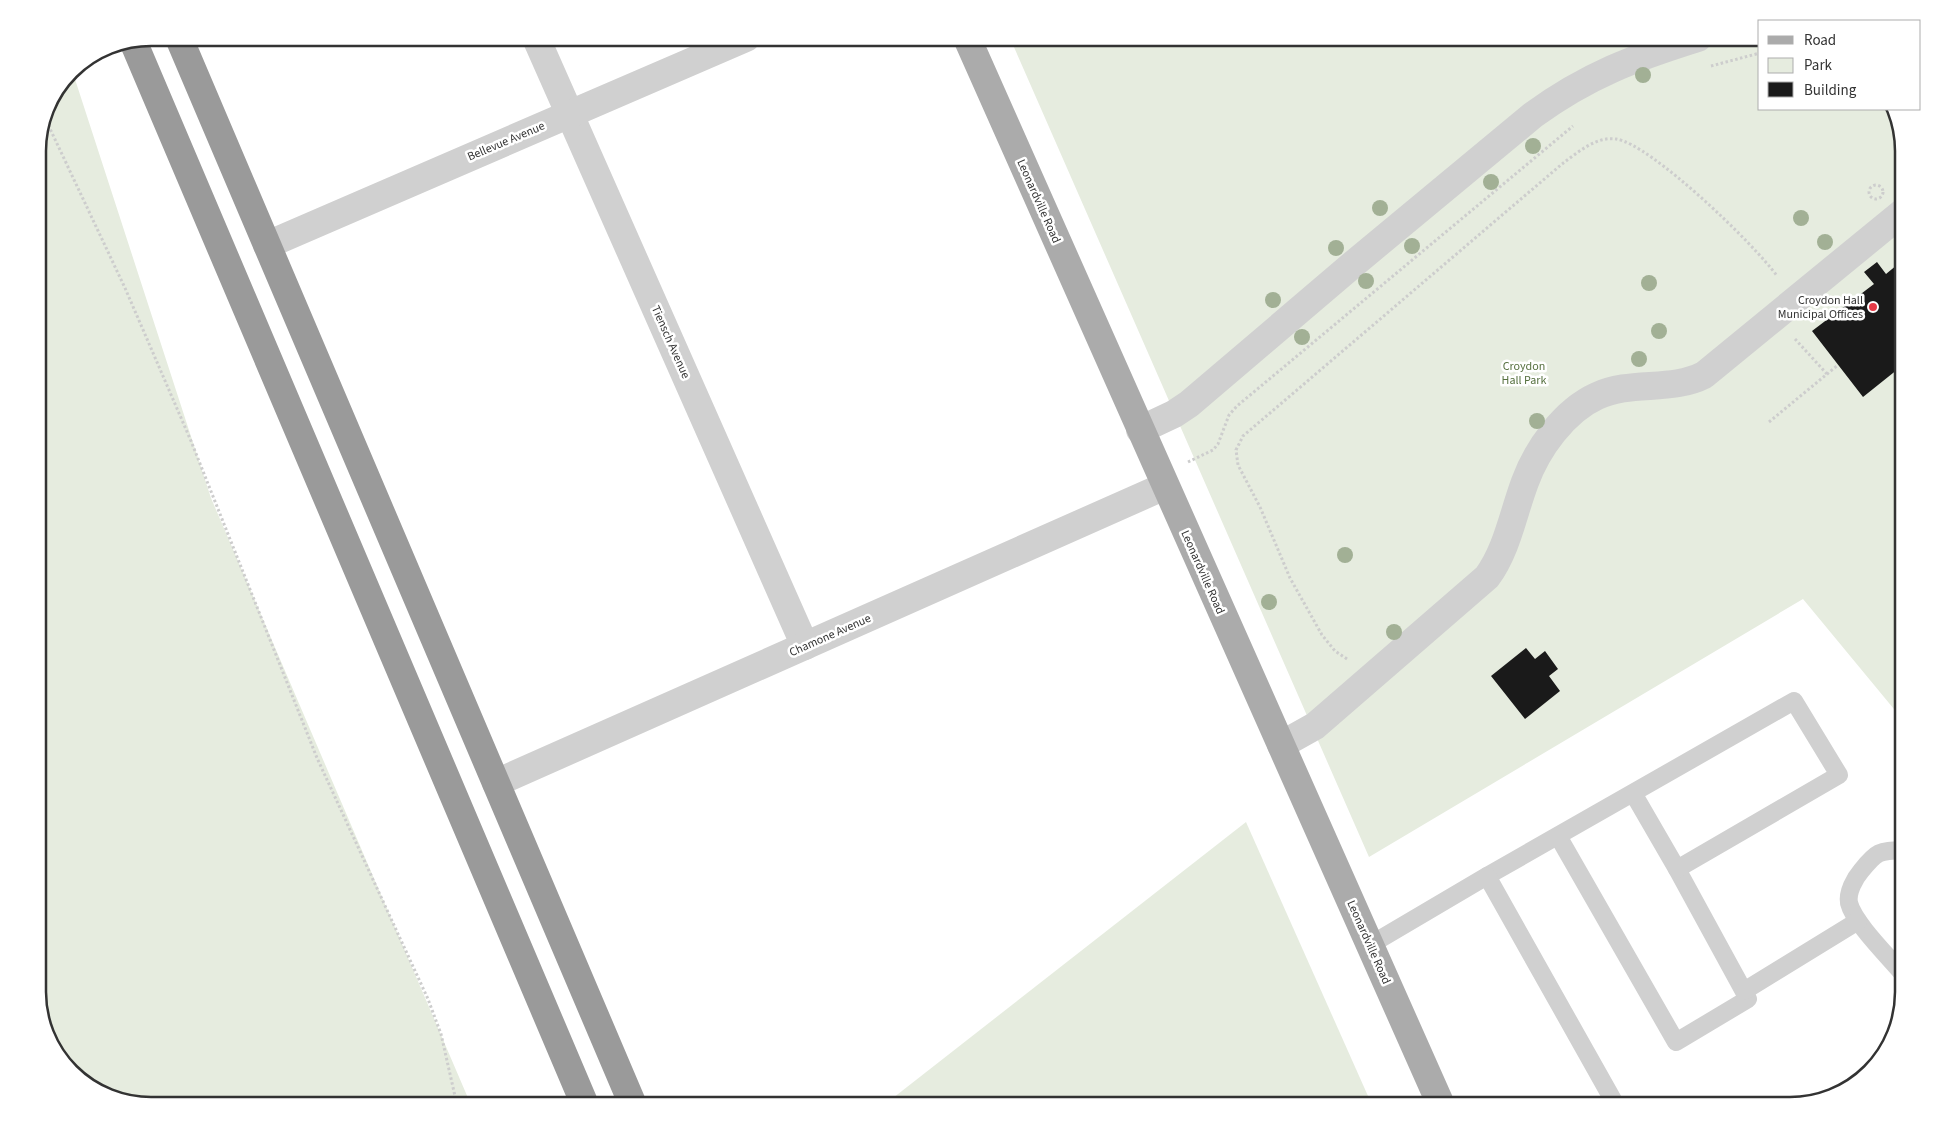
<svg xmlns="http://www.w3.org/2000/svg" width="1941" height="1143" font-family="'Source Sans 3',sans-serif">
  <rect width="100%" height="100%" fill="#fff"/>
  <!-- green -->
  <g fill="#e6ecdf">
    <path d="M1010,38H1760V109H1893L1903,144V720L1803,599L1369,857Z"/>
    <path d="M72,70L211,498L471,1105H151L94,1090L53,1049L38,999V144L46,107Z"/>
    <path d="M1246,822L1372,1105H884Z"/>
  </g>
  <!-- building -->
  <g fill="#1a1a1a">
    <path d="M1903,260V365L1863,397L1812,331L1874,284L1864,272L1877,262L1886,274Z"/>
    <path d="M1526,648L1535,659L1545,651L1558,669L1549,676L1560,691L1525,719L1491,676Z"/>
    <path d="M1789,1098L1792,1105H1770Z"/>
  </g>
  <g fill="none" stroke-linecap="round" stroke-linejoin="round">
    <!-- path -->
    <g stroke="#cdcdcd" stroke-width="3" stroke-dasharray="2.5 2.5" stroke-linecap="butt">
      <path d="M1711,66L1760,53"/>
      <path d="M44,116L125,288L191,441L317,758L428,999L441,1034L457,1105"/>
      <circle cx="1876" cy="192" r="7"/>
      <path d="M1795,339L1827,374"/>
      <path d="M1769,422L1838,365"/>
      <path d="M1188,462L1213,450L1218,444L1229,415L1237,406L1573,126"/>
      <path d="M1347,659L1335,651L1322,635L1290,578L1260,507L1238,465L1236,450L1243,436L1562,164C1577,153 1596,136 1616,139C1651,144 1756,246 1777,276"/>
    </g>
    <!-- lane -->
    <g stroke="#d0d0d0" stroke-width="18">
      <path d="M1558,836L1676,1042L1748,999L1677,869"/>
      <path d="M1903,850C1879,851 1877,851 1861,871C1855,878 1847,892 1849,903C1854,923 1889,957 1903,974"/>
      <path d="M1487,876L1794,701L1839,775L1677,869L1633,793"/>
      <path d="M1370,945L1487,876L1613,1100V1105"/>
      <path d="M1744,991L1858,921"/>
    </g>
    <!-- street -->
    <g stroke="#d0d0d0" stroke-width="28">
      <path d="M536,38L805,646"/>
      <path d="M267,245L746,38"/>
      <path d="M1140,430L1174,414L1189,404L1351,266L1533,115C1588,75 1634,58 1698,38"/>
      <path d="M1281,745L1315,726L1487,577C1507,550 1513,514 1525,482C1537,449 1564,411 1597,396C1631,380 1671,392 1704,375L1903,212"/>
      <path d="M496,783L1165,486"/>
    </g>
    <!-- primary -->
    <path stroke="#ababab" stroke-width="28" d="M967,38L1441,1105"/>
    <!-- highway -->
    <g stroke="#9a9a9a" stroke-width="28">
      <path d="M179,38L633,1105"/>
      <path d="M133,41L585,1105"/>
    </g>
  </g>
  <!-- trees -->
  <g fill="#a2b095">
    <circle cx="1643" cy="75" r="8"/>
    <circle cx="1533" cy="146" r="8"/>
    <circle cx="1491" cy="182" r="8"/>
    <circle cx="1380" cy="208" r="8"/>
    <circle cx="1801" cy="218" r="8"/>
    <circle cx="1825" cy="242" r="8"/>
    <circle cx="1412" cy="246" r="8"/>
    <circle cx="1336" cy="248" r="8"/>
    <circle cx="1366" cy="281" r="8"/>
    <circle cx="1649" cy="283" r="8"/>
    <circle cx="1273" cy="300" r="8"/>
    <circle cx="1659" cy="331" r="8"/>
    <circle cx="1302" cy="337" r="8"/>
    <circle cx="1639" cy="359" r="8"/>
    <circle cx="1537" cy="421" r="8"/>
    <circle cx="1345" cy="555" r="8"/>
    <circle cx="1269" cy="602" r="8"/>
    <circle cx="1394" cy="632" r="8"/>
  </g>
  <!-- markers -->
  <circle fill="#e63946" stroke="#fff" stroke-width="2" cx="1873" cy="307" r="5"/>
  <g text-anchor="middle" stroke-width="5" stroke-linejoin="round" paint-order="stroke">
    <!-- street labels -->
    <g font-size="12" fill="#333" stroke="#fff">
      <text transform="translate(506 141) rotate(-23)" y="4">Bellevue Avenue</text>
      <text transform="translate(1039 201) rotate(66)" y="4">Leonardville Road</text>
      <text transform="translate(671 342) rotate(66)" y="4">Tiensch Avenue</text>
      <text transform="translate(1203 572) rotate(66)" y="4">Leonardville Road</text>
      <text transform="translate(830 635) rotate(-24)" y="4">Chamone Avenue</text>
      <text transform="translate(1369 942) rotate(66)" y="4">Leonardville Road</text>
    </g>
    <!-- poi labels -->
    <g font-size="12" fill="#333" stroke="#fff" text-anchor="end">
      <text x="1863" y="304">Croydon Hall<tspan x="1863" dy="14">Municipal Offices</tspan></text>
    </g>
    <!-- park labels -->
    <g font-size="12" fill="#56703f" stroke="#fff">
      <text x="1524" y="370">Croydon<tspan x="1524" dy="14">Hall Park</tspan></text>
    </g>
  </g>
  <!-- crop -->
  <path d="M0 0H1941V1143H0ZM151 46H1790A105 105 0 0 1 1895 151V992A105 105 0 0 1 1790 1097H151A105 105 0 0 1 46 992V151A105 105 0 0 1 151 46Z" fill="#fff" fill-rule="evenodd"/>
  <path fill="none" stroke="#333" stroke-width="2.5" d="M151 46H1790A105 105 0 0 1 1895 151V992A105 105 0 0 1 1790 1097H151A105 105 0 0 1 46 992V151A105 105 0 0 1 151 46Z"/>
  <!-- legend -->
  <rect x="1758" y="20" width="162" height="90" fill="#ffffff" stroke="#adadad"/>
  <rect x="1768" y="36" width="25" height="8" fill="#ababab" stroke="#adadad"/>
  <text x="1804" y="45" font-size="15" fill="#333333">Road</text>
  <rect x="1768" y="58" width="25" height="15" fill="#e6ecdf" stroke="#adadad"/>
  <text x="1804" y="70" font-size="15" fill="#333333">Park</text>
  <rect x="1768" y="82" width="25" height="15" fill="#1a1a1a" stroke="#adadad"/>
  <text x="1804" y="95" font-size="15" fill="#333333">Building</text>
</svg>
